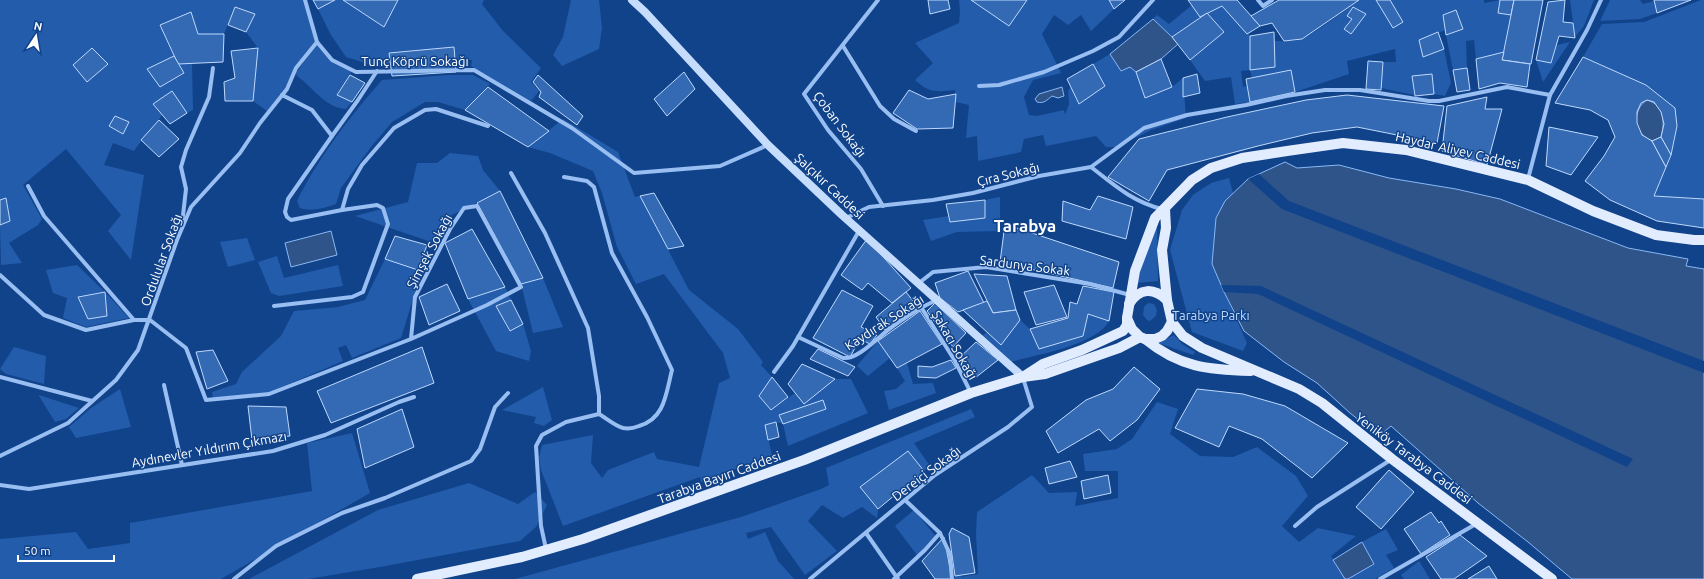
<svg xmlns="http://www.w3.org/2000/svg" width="1704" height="579" font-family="Ubuntu,sans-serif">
  <rect width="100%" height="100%" fill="#11438b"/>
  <!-- green -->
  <g fill="#225cab" fill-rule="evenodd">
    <path d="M0,0H303L306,5L315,41L295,66L285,88L267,111L253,101L258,48L246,32L255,14L235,7L224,34H198L191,12L160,25L174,56L148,69L160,87L184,74L178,64L192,63L193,110L187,113L171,92L153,104L162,114C156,128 142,138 134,151L113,143L104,165L144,175L131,260L108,231L121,215L66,149L23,185L42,219L38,225L9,243L22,263L1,265L0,225L10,220L6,198L0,200ZM92,48L108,64L87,82L74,65ZM115,116L129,122L123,134L109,126Z"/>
    <path d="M335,0H343L384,27L398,0H484L482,4L503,31L541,68L531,82L539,91L531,101L471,66L472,60H455L454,47L389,53L390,63L378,67L346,57L331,35L318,9Z"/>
    <path d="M571,0H599L602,28L599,49L562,66L553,55L563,37Z"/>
    <path d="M959,0H971L1009,26L1027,0H1109L1114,9L1091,31L1081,15L1068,25L1054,15L1042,34L1061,73L1033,80L1024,97L1029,115L1037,116L1064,110L1065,115L1069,104L1068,91L1071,87L1079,104L1105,86L1093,64L1110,54L1121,71L1130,66L1136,72L1145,98L1172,87L1183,78L1186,118L1151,130L1117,147H1106L1096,136L1046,146L1043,135L1024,139L1021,152L978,161L977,136L966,138L969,105L956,102L955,90C937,92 929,93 915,80L933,63L915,43L959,23L960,11Z"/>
    <path d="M1359,0H1376L1393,28L1403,22L1390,0H1484V3L1500,0L1499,13L1511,15L1504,52L1476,59L1474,40L1466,41L1467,68L1453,70L1446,35L1463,29L1456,10L1443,15L1446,30L1419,40L1444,49L1451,83L1445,96L1434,94L1432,74L1412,76L1414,95L1381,88L1383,62H1396L1395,49L1347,61L1349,74L1295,92L1291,70L1252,78L1250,70L1241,71L1243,87L1247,86L1250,102L1235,104L1231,77L1205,81L1190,60L1224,32L1207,13L1222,6L1247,33C1258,41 1291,44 1303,38C1321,29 1342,12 1359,0ZM1353,7L1366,14L1351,34L1344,29L1352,19L1347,16Z"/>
    <path d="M1570,0H1594L1584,26L1575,37Z"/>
    <path d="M1610,0H1640L1643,4L1654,1L1657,13L1640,19L1600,21Z"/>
    <path d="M1701,0H1704V199L1654,196L1671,155L1677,126L1675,108L1646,85L1583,57L1602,24L1644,22Z"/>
    <path d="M1192,5L1200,17L1172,37L1153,19L1157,15L1169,24Z"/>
    <path d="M1570,42L1543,82L1536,60L1551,63L1557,45Z"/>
    <path d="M317,44L331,61L352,71L337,94L352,102L346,109C325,108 313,87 297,76L296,73Z"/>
    <path d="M448,75H473L490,84L465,110L438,102H425L392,122L371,147L341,188L336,204C325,208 311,212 300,208L297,201C318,158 351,115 382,80Z"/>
    <path d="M563,119L618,152L635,197L640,196L689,290L738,329L763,362L761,365L772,377L759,396L771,410L795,393L804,404L835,379H851L868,413L788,446L783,424L776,422L765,425L772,455L701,482L700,477L563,526L541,470L539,458L542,445L593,435L591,463L602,478L608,470L654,452L657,459L699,467L719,383L730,378L723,353L664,274L636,284L617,247L602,193L593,171L550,153L528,147ZM823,401L826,409L782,423L780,415Z"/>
    <path d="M450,153L478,156L483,170L500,191L450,216L434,243L355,216L408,202L417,163H437Z"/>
    <path d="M1229,178L1233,193L1216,218L1212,264L1247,343L1243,351L1192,332L1170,250L1182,210L1193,195L1211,183Z"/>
    <path d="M1000,197V231L957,232L931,241L923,220L949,216L950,222L985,218V200Z"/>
    <path d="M1157,222L1158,281L1136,283Z"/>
    <path d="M247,238L255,260L228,267L220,242Z"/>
    <path d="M277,256L284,278L338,265L343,286L279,296L271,293L258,262Z"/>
    <path d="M385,259L418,270L421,273L401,338L352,358L346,345L338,348L343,361L270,392L213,398L212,392L236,384L242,372L281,336L294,311L338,307L365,300Z"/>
    <path d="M77,265L105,292L129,318L86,327L63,318L67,298L53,293L46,270ZM105,292L107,316L88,319L79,296Z"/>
    <path d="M543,278L563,327L533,333L521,284Z"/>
    <path d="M505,287L511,300L497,306L509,331L523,324L531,351L529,361L496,351L468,299Z"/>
    <path d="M1148,303L1154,304L1157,310L1156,316L1150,321L1147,320L1143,315L1144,307Z"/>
    <path d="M1088,314L1109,321C1097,345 1035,355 1010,362L982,336L987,332L1020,320L1030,329L1039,349L1083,336Z"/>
    <path d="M1174,335L1182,344L1195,352L1193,355L1158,343Z"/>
    <path d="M878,341L890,358L868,376L857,366Z"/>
    <path d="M14,347L46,356L44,384L6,374L0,369Z"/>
    <path d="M907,363L913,384L933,383L936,393L889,410L884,391L896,389L905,381L897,368Z"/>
    <path d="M543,387L552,420L544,426L534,423L536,417L502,410Z"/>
    <path d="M120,389L131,427L76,438L69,427L91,408Z"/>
    <path d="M39,396V395L79,408L66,419L55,422Z"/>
    <path d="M1157,402L1178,409L1170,434L1200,456L1233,457L1257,447L1296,476L1308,496L1282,526L1299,542L1318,528L1356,536L1331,556L1345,579H954L955,576L961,575V577L978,574L976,534L977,512L1032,475L1049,493L1077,492L1075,506L1118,498V471H1085L1083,454L1117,449L1132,439Z"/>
    <path d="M971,409L975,417L914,443L930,466L924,471L908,452L860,487L878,509L877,518L862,507L843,518L822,505L808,521L837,551L805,575L771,527L746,533L748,539L765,532L778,561L794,579H515L741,517L821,489L829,485L826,468Z"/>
    <path d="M352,433L370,493L221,579H0V539L76,532L88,549L130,543V523L312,491L307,443Z"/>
    <path d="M469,483L518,504L535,492L547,505L536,527L520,541L380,567L308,579H249L378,510Z"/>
    <path d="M914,510L937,538L917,555L895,526Z"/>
    <path d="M1386,529L1398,550L1386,555L1394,568L1375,579H1348L1374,564L1362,542Z"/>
    <path d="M1419,561L1430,579H1404L1401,575Z"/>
  </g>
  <!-- water -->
  <g fill="#2f548a" stroke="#89b8f5">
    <path d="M1153,19L1172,37L1178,44L1161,59L1136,72L1130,67L1121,71L1110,54Z"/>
    <path d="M1062,87L1064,96L1058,98L1052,96C1047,100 1044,104 1037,102L1035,99L1039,94Z"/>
    <path d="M1647,100C1665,105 1665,122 1661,137L1652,141C1649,139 1646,138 1644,136C1632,127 1635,107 1647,100Z"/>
    <path d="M1285,162L1297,168L1339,165L1389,178L1456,189L1500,199L1628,248L1688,259L1686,266L1704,269V579H1572L1528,542L1478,503L1391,426L1379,436L1350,413L1317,383L1284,362L1244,331L1224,292L1212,264L1216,218L1225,201L1248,179Z"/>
    <path d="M331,231L337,255L291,267L285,243Z"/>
    <path d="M1362,542L1374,564L1348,579H1345L1333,560Z"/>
  </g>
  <!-- pier -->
  <g fill="#11438b">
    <path d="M1259,174L1289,201L1704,361V373L1282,209L1248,179Z"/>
    <path d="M1221,285L1261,286L1633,459L1627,467L1258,294L1224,292Z"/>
  </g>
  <!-- building -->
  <g fill="#346ab3" stroke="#bed9fd">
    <path d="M313,0H335L318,9Z"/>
    <path d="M343,0H398L384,27Z"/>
    <path d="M928,0H948L950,9L930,14Z"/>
    <path d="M971,0H1027L1009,26Z"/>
    <path d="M1109,0H1125L1114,9Z"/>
    <path d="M1188,0H1237L1260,26L1247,34L1222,6L1200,17Z"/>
    <path d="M1279,0H1359L1302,39L1284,41L1272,23L1260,26L1251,16Z"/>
    <path d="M1376,0H1390L1403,22L1393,28Z"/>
    <path d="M1500,0H1514L1511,15L1498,13Z"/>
    <path d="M1514,0H1543L1531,64L1502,60Z"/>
    <path d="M1565,0L1563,22L1573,23L1575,38L1559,36L1551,63L1536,60L1548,2Z"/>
    <path d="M1654,0H1691L1657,13Z"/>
    <path d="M235,7L255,14L246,32L228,25Z"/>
    <path d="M1353,7L1366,14L1351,34L1344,29L1352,19L1347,16Z"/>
    <path d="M1456,10L1463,29L1446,35L1443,15Z"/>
    <path d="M191,12L198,34H224L223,62L178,64L160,25Z"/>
    <path d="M1207,13L1224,32L1190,60L1172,37Z"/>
    <path d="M1274,32L1275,67L1250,70V36Z"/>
    <path d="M1438,32L1444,49L1423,57L1419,40Z"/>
    <path d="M454,47L456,72L392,76L389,53Z"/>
    <path d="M92,48L108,64L87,82L73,65Z"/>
    <path d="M258,48L253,101H225L224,82L235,78L231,51Z"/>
    <path d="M1504,52L1502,60L1530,64L1527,87L1500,83L1479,89L1476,59Z"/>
    <path d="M174,56L184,73L160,87L147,69Z"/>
    <path d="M1583,57L1646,85L1675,108L1677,126L1671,155L1661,137L1664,124L1661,112L1654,102L1647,100L1641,103L1637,112V123L1642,135L1652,141L1666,167L1654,196L1704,199V228L1657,221L1610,200L1585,181L1604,156L1615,137L1608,120L1590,110L1555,103Z"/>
    <path d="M1161,59L1172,87L1145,98L1136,72Z"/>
    <path d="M1368,61L1383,62L1381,90L1366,89Z"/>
    <path d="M1093,64L1105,86L1079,104L1067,79Z"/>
    <path d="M1467,68L1470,90L1457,92L1453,70Z"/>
    <path d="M1291,70L1295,92L1250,102L1246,79Z"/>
    <path d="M684,72L695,89L667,116L654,99Z"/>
    <path d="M1197,74L1200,93L1183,97V78Z"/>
    <path d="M1432,74L1434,94L1415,96L1412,76Z"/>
    <path d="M350,75L365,83L352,102L337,95Z"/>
    <path d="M538,75L583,116L577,125L539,97L541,92L533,82Z"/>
    <path d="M488,87L549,131L528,147L465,110Z"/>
    <path d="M909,90L928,99L956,94L953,128L917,129L893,113Z"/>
    <path d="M172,91L187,113L170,124L153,104Z"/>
    <path d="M1347,95L1444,106L1437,143L1357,127L1312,133L1258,146L1167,170L1149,201L1108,177L1139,139L1227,117L1306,100Z"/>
    <path d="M1487,97L1485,109H1502L1487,165L1442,151L1447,106Z"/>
    <path d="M115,116L129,122L123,134L109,126Z"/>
    <path d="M159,120L179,139L159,157L141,140Z"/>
    <path d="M1549,127L1598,137L1571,175L1546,166Z"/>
    <path d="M1661,137L1671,155L1666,167L1652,141Z"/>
    <path d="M500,191L543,278L521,284L477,203Z"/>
    <path d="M654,193L684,246L668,249L640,196Z"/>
    <path d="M1098,196L1133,207L1126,239L1062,221L1063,201L1090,210Z"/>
    <path d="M6,198L10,221L0,225V200Z"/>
    <path d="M985,200V218L950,222L946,204Z"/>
    <path d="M1005,224L1119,262L1113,288L1000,262Z"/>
    <path d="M472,229L505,287L468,299L445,243Z"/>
    <path d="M395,236L427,245L418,270L385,259Z"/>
    <path d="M867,239L911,288L892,303L868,283L862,290L841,275Z"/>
    <path d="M968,271L984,303L958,312L940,298L935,283Z"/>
    <path d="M974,274L1007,276L1016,310L993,313Z"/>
    <path d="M447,284L460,311L429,325L419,297Z"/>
    <path d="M1054,285L1067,317L1036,325L1024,292Z"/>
    <path d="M1083,286L1114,292L1109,321L1088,314L1083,336L1039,349L1030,329L1068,318L1070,302L1077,304Z"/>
    <path d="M842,290L873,306L861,327L877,335L870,344L860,339L850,357L813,338Z"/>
    <path d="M105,292L107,316L88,319L78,297Z"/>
    <path d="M906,292L918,307L885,330L876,317Z"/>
    <path d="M511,300L523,324L510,331L496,306Z"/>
    <path d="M987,301L993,313L1016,310L1020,320L1001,345L963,310Z"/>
    <path d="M935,303L966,333L953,347L927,311Z"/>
    <path d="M920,311L942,344L897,368L878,341Z"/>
    <path d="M976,342L998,360L975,378L958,359Z"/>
    <path d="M422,347L434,383L331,423L317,391Z"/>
    <path d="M818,349L855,367L848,376L810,359Z"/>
    <path d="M213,350L228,381L207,389L196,352Z"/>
    <path d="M951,360L956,368L936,378L918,377V366L932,367Z"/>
    <path d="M802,364L835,379L804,404L788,384Z"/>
    <path d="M1134,367L1160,389L1137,420L1110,441L1099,429L1058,453L1046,431L1086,400L1113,389Z"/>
    <path d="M772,377L788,397L771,410L759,396Z"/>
    <path d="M1197,389L1243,394L1285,406L1348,443L1312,478L1262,439L1229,426L1219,447L1175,428Z"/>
    <path d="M823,400L826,409L783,424L779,415Z"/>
    <path d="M248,406L286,407L290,436L252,440Z"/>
    <path d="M402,409L414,447L365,468L357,429Z"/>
    <path d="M776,422L779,437L768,440L765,425Z"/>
    <path d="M908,451L924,471L878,509L860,487Z"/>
    <path d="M1070,461L1077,477L1049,484L1045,468Z"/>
    <path d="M1389,470L1414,492L1381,529L1356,507Z"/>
    <path d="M1108,475L1111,493L1084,499L1081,481Z"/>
    <path d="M1431,512L1439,523L1441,521L1450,535L1421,554L1404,529Z"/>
    <path d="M952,528L969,537L975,573L955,576L949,534Z"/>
    <path d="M1460,535L1487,556L1454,579H1441L1426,557Z"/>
    <path d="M944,537L952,579H935L922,561Z"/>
    <path d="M1489,566L1497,579H1468Z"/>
  </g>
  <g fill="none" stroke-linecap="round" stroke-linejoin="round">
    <!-- minor -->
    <g stroke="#98bef2" stroke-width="4">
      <path d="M305,0L317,42L332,60L356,72L474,70L572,128L634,173L720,166L768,145"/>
      <path d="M878,0L804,94L828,130L861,169L883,206"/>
      <path d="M1258,0L1263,6L1272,0"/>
      <path d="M843,46L880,106L894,119L916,131"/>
      <path d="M979,86L999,85L1044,72L1093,51L1119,37L1153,0"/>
      <path d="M282,95L312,110L332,136L358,100L377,71"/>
      <path d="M332,136L288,199L285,212L287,217L291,220L342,210L348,189L362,165L394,128L425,110L436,109L488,126"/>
      <path d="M1091,167L1144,128L1187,115L1246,105L1286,96L1325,90H1360L1429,101H1439L1507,87L1550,95"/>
      <path d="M511,173L545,233L588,328L599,396V414L566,422L542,435L536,446L541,526L546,549"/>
      <path d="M564,177L587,181L594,187L612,253L647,317L672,370C666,393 665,419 639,426C634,428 628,429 623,428C615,426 606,418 599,414"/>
      <path d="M1528,179L1550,95L1587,30L1601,0"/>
      <path d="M28,186L44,216L134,320"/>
      <path d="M846,218L869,207L933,200L973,193L1039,176L1091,167C1114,185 1133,202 1162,209"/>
      <path d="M182,224L186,189L181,167L186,150L209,97L213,68"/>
      <path d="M0,275L44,315L86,330L134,320H150L186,348L206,400L269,394L411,339L415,297L450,229L464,208L477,206L521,287L487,305L411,339"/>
      <path d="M919,283L933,272L986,267L1090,284L1130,295"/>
      <path d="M274,306L352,297L363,292L388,224L383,208L377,205L342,210"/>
      <path d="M921,307L955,361L971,393"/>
      <path d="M798,337L843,358C858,360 879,336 892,327C906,317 920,307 937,300"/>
      <path d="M774,372L793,346L859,231"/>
      <path d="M0,377L92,401"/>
      <path d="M164,385L182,465"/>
      <path d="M0,456L68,423L116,380L138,350L177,240L191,207L240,153L260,123L287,89L296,68L317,42"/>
      <path d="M0,485L29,489L273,451L325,435L399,402L414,397"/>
      <path d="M905,500L940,533L950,554L952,579"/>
      <path d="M1295,526L1317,507L1392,459"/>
      <path d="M866,533L898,579"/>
      <path d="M234,579L276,546L342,513L385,498L471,461L480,449L495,407L508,393"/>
      <path d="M810,579L935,475L1008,427L1032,407L1023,378"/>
      <path d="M894,579L925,550L940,533"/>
      <path d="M1380,579L1476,524"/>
    </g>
    <!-- secondary -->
    <path stroke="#c6dcfc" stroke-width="8" d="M632,0L645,12L768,145L842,215L1023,377"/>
    <!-- primary -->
    <g stroke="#e2ecff" stroke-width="10">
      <path d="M1165,209L1166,228L1162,250L1167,300L1172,322L1183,336L1202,348L1299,389L1322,403L1392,459L1552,579"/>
      <path d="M1129,304C1140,287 1154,288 1167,300"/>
      <path d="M1172,322L1167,331L1162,336L1155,339H1145L1140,337L1132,329L1127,318L1135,271L1155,218L1192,180L1211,168L1242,158L1287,151L1343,143L1406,150L1528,180L1593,211L1656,235L1694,240H1704"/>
      <path d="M1145,339C1179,367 1208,370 1251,371"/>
      <path d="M1023,377L1043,364L1082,350L1123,331L1127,325V318"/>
      <path d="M417,579L522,557L583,539L804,460L971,393L1023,377L1045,374L1119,348L1140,337"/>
    </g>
  </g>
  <g text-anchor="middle" stroke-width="3" stroke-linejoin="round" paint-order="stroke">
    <!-- street labels -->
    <g font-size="13" fill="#fff" stroke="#11438b">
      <text x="415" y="66">Tunç Köprü Sokağı</text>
      <text transform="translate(840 124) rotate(53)" y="5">Çoban Sokağı</text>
      <text transform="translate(1458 150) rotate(13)" y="5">Haydar Aliyev Caddesi</text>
      <text transform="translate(1008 174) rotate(-14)" y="5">Çıra Sokağı</text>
      <text transform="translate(830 186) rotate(43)" y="5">Şalçıkır Caddesi</text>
      <text transform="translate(429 251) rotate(-62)" y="5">Şimşek Sokağı</text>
      <text transform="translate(161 260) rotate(-70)" y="5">Ordulular Sokağı</text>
      <text transform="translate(1025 265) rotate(7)" y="5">Sardunya Sokak</text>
      <text transform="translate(884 322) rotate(-33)" y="5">Kaydırak Sokağı</text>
      <text transform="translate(955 345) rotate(60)" y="5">Şakacı Sokağı</text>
      <text transform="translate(209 449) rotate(-10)" y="5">Aydınevler Yıldırım Çıkmazı</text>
      <text transform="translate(1414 458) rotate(37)" y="5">Yeniköy Tarabya Caddesi</text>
      <text transform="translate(926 473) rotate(-37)" y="5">Dereiçi Sokağı</text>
      <text transform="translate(719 477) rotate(-20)" y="5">Tarabya Bayırı Caddesi</text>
    </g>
    <!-- park labels -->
    <g font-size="13" fill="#bed9fd" stroke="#11438b">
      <text x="1211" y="320">Tarabya Parkı</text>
    </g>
    <!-- district labels -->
    <g font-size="17" font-weight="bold" fill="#fff" stroke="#11438b">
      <text x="1025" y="232">Tarabya</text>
    </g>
  </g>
  <!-- north arrow -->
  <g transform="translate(36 36) rotate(12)" stroke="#11438b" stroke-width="3" paint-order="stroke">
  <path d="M0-3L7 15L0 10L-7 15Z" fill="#ffffff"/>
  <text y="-6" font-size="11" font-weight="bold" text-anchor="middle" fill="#ffffff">N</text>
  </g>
  <!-- scale -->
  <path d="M18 555v6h96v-6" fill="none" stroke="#ffffff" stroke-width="2"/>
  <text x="24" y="555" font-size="12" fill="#ffffff" stroke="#11438b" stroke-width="3" paint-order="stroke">50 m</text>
</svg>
